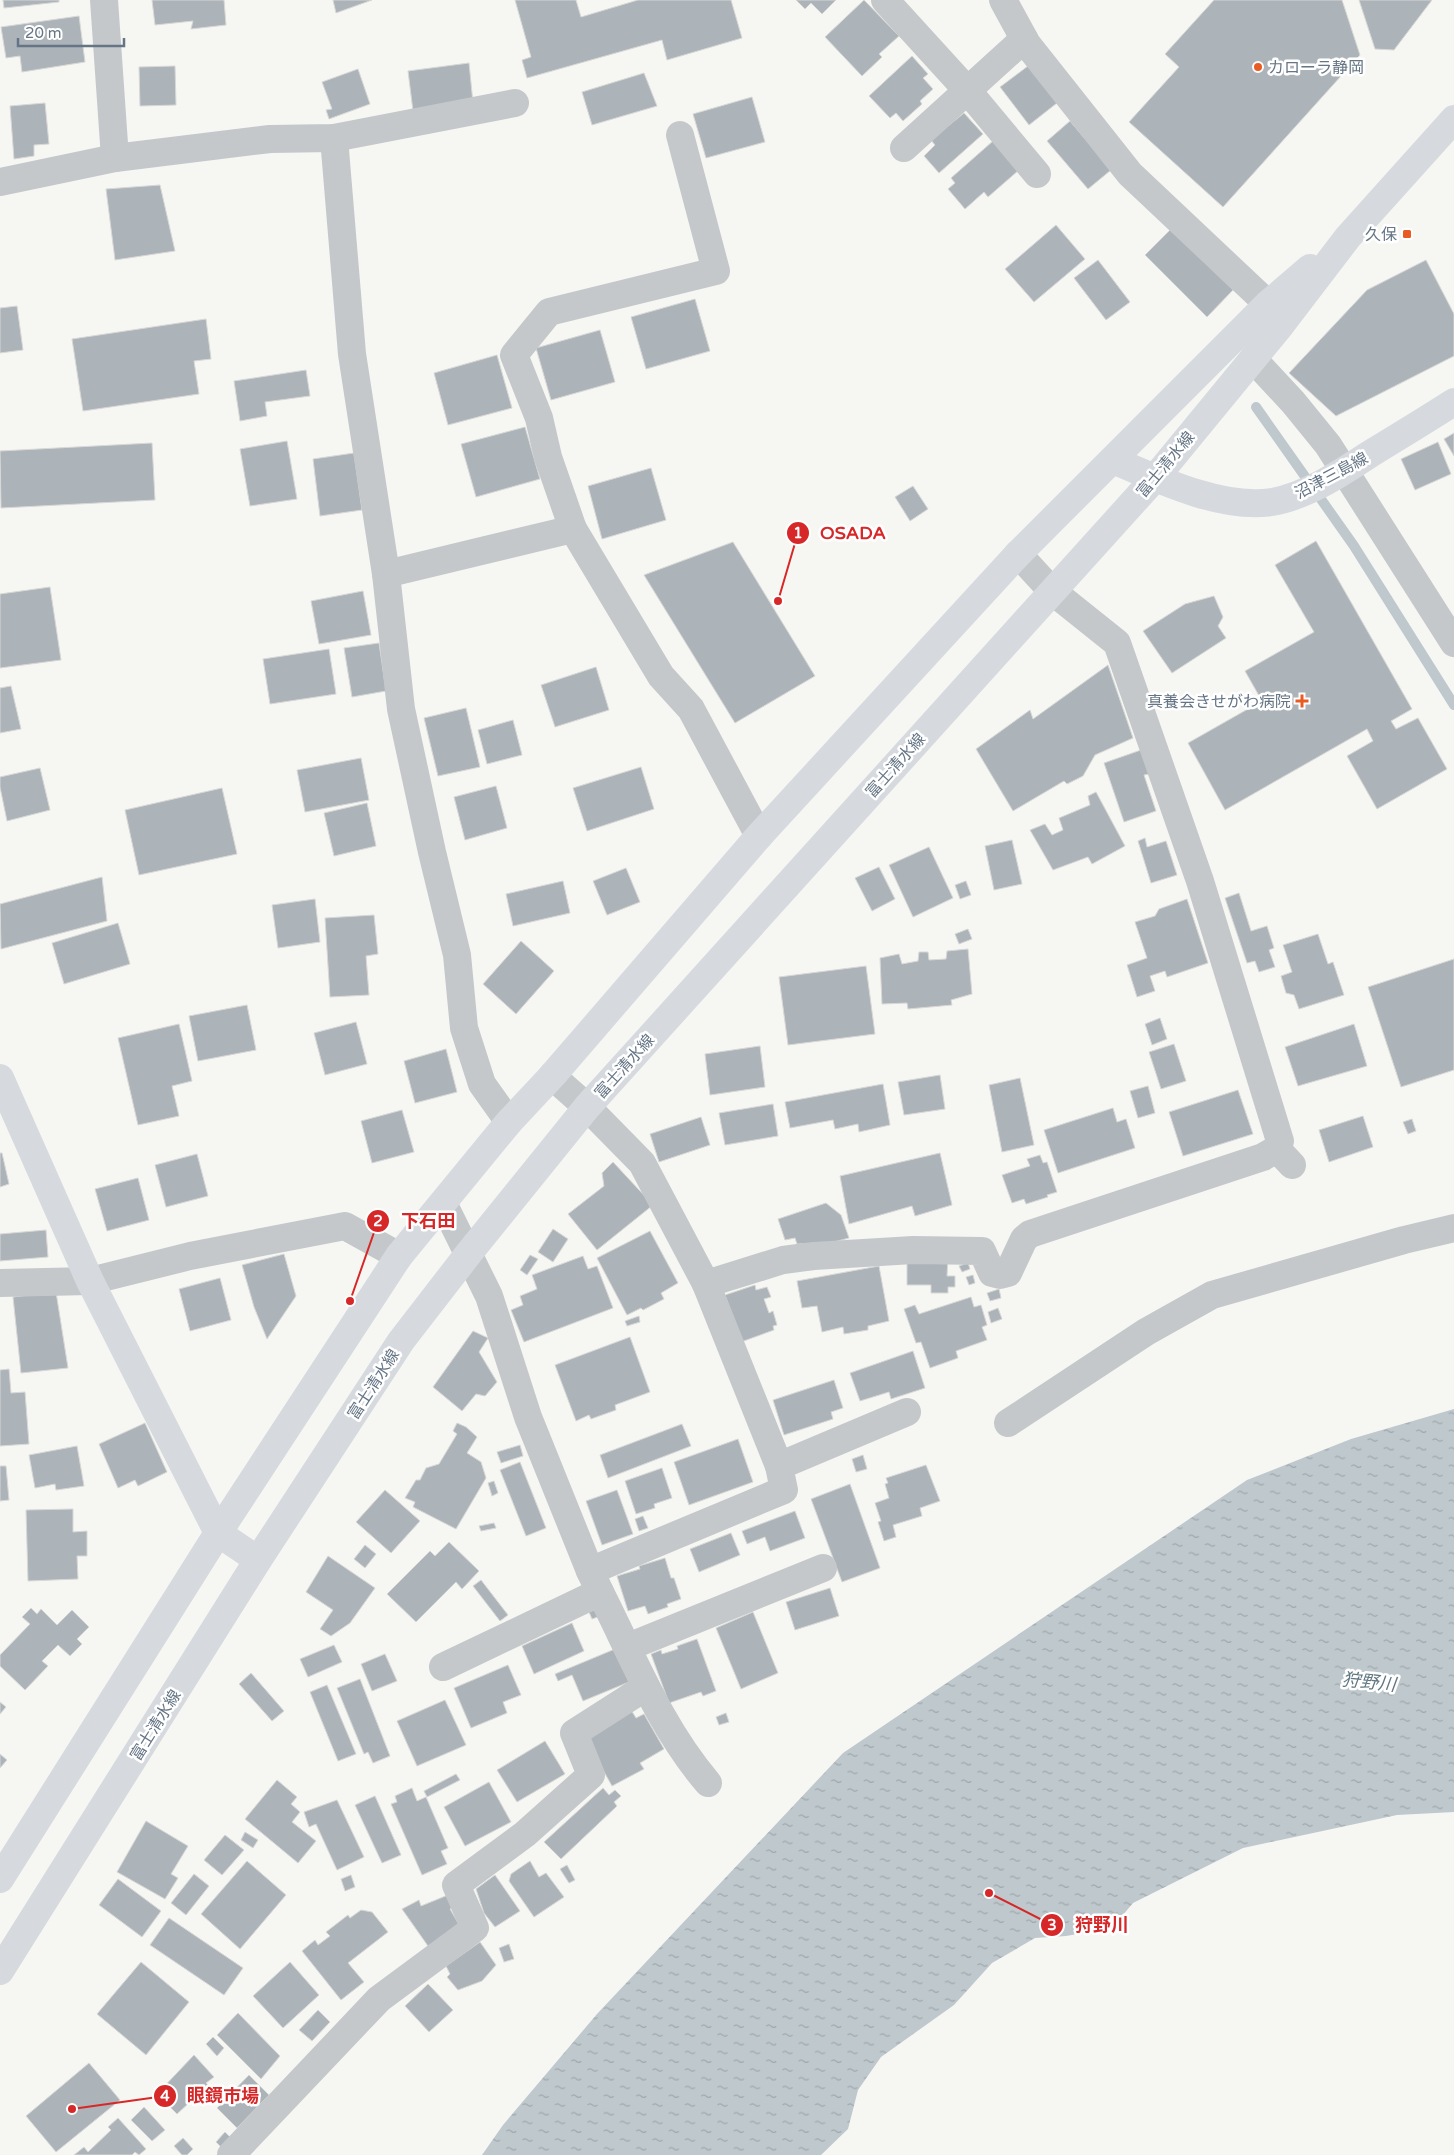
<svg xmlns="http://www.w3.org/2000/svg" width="1454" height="2155" font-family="'Varela Round','Noto Sans JP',sans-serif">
  <defs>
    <pattern id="water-ripples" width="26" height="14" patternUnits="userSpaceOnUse" patternTransform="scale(1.25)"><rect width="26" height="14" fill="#bec8cd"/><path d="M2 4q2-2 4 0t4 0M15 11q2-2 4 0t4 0" fill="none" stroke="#9ea7ac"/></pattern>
  </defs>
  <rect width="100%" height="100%" fill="#f6f7f3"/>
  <!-- water -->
  <path fill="url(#water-ripples)" d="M1454,1409V1812L1397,1815L1243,1848L1133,1903L1122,1916L1095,1931L1066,1936L1035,1938L992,1963L954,2005L881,2057L858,2090L848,2129L821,2155H482L503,2125L597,2014L843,1753L1247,1480L1351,1439Z"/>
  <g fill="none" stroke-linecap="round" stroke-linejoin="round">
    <!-- stream -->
    <path stroke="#bec8cd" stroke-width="10" d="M1256,407L1354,546L1454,705"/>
  </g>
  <!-- building -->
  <g fill="#acb3b9" stroke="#d8d8d6">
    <path d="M3,0H59V2L4,8Z"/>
    <path d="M152,0H224L226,25L191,29L193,21L155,25Z"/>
    <path d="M333,0H372L336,13Z"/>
    <path d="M515,0H576L581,17L638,0H731L742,38L667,60L662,40L527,78L522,60L531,57Z"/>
    <path d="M796,0H836L822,14L811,3L805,9Z"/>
    <path d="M864,0L899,36L879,54L882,57L862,76L825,37Z"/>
    <path d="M1214,0H1342L1360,55L1223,207L1129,122L1179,67L1165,54Z"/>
    <path d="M1359,0H1432L1394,50L1375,49Z"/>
    <path d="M79,16L85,62L22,72L20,56L6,58L1,27Z"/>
    <path d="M912,56L928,74L923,78L933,89L920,101L922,104L903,121L896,113L890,118L869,96Z"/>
    <path d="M469,63L473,103L413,111L408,71Z"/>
    <path d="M175,66L176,105L140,106L139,67Z"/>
    <path d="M1028,66L1057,103L1029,125L1000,87Z"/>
    <path d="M358,69L370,104L329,119L326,110L332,109L322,82Z"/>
    <path d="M644,73L657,106L592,125L582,92Z"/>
    <path d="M752,97L765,142L706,158L693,114Z"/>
    <path d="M45,103L49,144L34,145V156L14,159L10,106Z"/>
    <path d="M964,113L983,134L939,173L924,156L935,145L931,140Z"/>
    <path d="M1070,121L1111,170L1088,189L1047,141Z"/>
    <path d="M993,141L1019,170L988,197L984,192L965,209L948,189L955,183L951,178Z"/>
    <path d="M160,185L175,251L115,260L106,189Z"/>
    <path d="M1056,225L1085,259L1034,302L1005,269Z"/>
    <path d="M1171,229L1233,290L1207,317L1145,255Z"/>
    <path d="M1098,260L1130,302L1106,320L1074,278Z"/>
    <path d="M1426,260L1454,314V356L1336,416L1289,373L1367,290Z"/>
    <path d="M695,299L710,351L646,369L631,317Z"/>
    <path d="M17,306L23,350L0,353V308Z"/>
    <path d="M206,319L211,359L194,361L199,394L83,411L72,339Z"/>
    <path d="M600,330L615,382L551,400L536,348Z"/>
    <path d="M497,355L512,408L448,425L434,373Z"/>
    <path d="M306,370L310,396L265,402L267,416L240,421L234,381Z"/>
    <path d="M525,427L540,479L476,497L461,444Z"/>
    <path d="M1454,433V456L1444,439Z"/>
    <path d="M287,441L297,499L250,506L240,449Z"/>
    <path d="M1438,442L1451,474L1415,490L1401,459Z"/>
    <path d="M152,443L155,500L1,508L0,451Z"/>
    <path d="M354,453L362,510L320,516L313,459Z"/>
    <path d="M651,468L666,520L602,539L588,486Z"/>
    <path d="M913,486L928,509L910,521L895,497Z"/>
    <path d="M1316,541L1412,709L1391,721L1396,729L1418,718L1447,769L1377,809L1347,756L1373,741L1367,729L1225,810L1188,743L1262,701L1245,671L1314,632L1275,565Z"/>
    <path d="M733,542L815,676L735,723L644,575Z"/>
    <path d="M50,587L61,660L0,668V594Z"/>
    <path d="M363,591L371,635L319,644L311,601Z"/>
    <path d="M1214,596L1223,617L1218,626L1226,638L1172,673L1143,631L1185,604Z"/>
    <path d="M379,643L386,691L352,697L344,648Z"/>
    <path d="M329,649L336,694L270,704L263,659Z"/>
    <path d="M1108,665L1133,738L1095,755L1083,776L1067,784L1064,781L1013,811L976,749L1030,710L1033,719Z"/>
    <path d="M596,667L609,710L555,727L541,685Z"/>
    <path d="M11,686L21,729L0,733V688Z"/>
    <path d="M466,708L480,767L438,776L424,718Z"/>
    <path d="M513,720L522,755L487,764L478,730Z"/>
    <path d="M1141,750L1149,774L1144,775L1156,811L1124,822L1104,763Z"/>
    <path d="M361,758L369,800L305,812L297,770Z"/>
    <path d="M641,767L654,809L587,831L573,788Z"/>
    <path d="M40,768L50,810L7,821L0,787V777Z"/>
    <path d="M496,786L507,828L465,840L454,797Z"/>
    <path d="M222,788L237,854L139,875L125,810Z"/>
    <path d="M1096,792L1125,846L1092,864L1088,857L1053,870L1030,830L1045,824L1052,835L1063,830L1059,818L1090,805L1088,796Z"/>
    <path d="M367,803L376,846L334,856L324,813Z"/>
    <path d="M1145,838L1147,847L1166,841L1177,875L1151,883L1138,841Z"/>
    <path d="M1012,840L1022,884L994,890L985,846Z"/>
    <path d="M929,847L953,898L913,917L889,865Z"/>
    <path d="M879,867L895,899L872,911L855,878Z"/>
    <path d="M626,868L640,902L607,915L593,881Z"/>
    <path d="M102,877L107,921L1,949L0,904Z"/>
    <path d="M563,881L570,913L513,926L506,894Z"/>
    <path d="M966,881L971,895L960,899L955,885Z"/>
    <path d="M1239,893L1251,931L1267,926L1274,948L1269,950L1275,967L1259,972L1255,961L1247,963L1225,898Z"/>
    <path d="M315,899L320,942L278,948L272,905Z"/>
    <path d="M1187,899L1208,963L1167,977L1165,971L1150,976L1155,991L1137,997L1127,965L1147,958L1135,922L1155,916L1159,909Z"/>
    <path d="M374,915L378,954L366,956L369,995L330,997L325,918Z"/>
    <path d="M118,923L130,964L64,984L52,943Z"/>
    <path d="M968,929L972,939L959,944L955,934Z"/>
    <path d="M1318,934L1328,964L1333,962L1344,995L1299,1009L1294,995L1286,993L1281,976L1292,972L1283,945Z"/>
    <path d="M521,941L554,971L516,1014L483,984Z"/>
    <path d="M968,949L972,994L951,1000L952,1005L908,1009L907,1003L882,1004L880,958L899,954L902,964L918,961L919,952H928L929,960L946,959L947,951Z"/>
    <path d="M1454,959V1070L1401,1087L1368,987Z"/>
    <path d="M866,966L875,1034L788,1045L779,977Z"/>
    <path d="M247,1005L256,1050L198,1061L189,1016Z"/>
    <path d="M1160,1018L1167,1039L1152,1045L1145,1024Z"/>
    <path d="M356,1022L367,1064L325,1075L314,1033Z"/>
    <path d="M179,1024L192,1081L172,1086L179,1116L138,1125L118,1038Z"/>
    <path d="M1354,1024L1367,1066L1298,1086L1285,1047Z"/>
    <path d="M1174,1044L1186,1081L1161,1089L1149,1052Z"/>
    <path d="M760,1046L765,1087L710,1095L705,1054Z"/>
    <path d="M446,1049L457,1092L415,1103L404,1061Z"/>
    <path d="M940,1075L945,1109L904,1115L898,1082Z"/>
    <path d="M1020,1078L1034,1145L1002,1152L989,1085Z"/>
    <path d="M883,1084L890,1125L859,1132L858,1124L835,1129L833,1120L790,1128L785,1102Z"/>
    <path d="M1148,1086L1155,1113L1138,1118L1130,1091Z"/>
    <path d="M1238,1090L1253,1134L1183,1156L1169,1112Z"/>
    <path d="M773,1104L778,1136L725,1145L719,1113Z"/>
    <path d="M1113,1108L1117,1122L1126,1119L1135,1148L1058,1173L1044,1130Z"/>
    <path d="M402,1110L414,1152L372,1163L361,1121Z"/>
    <path d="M1363,1116L1373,1147L1329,1162L1319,1130Z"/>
    <path d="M701,1117L710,1145L659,1162L650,1134Z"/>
    <path d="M1412,1119L1416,1131L1408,1134L1403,1122Z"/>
    <path d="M0,1153H2L9,1184L0,1187Z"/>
    <path d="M940,1153L952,1205L915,1216L912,1206L849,1224L840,1176Z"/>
    <path d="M197,1154L208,1196L166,1207L155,1165Z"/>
    <path d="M1040,1155L1043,1163L1047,1162L1057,1192L1047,1195L1048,1197L1026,1204L1024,1199L1012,1203L1002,1175L1030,1166L1027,1159Z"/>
    <path d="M613,1162L653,1205L597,1250L568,1214L604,1186L602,1173Z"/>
    <path d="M138,1178L149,1220L107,1231L95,1189Z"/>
    <path d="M826,1203L841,1215L849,1238L830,1243L797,1244L795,1238L785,1240L778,1219Z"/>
    <path d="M553,1229L568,1239L553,1262L538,1252Z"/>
    <path d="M46,1230L48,1257L0,1261V1234Z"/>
    <path d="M650,1231L678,1283L661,1293L664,1299L643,1310L641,1308L627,1315L597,1258Z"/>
    <path d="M284,1254L296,1296L267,1339L254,1307L242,1265Z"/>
    <path d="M530,1255L538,1259L527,1275L520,1270Z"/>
    <path d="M583,1256L588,1269L597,1266L613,1308L524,1342L511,1310L523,1305L520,1296L537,1289L532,1275Z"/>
    <path d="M948,1257L947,1276H955V1287H948V1293H931V1285H907V1261Z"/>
    <path d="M968,1263L970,1269L962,1272L959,1266Z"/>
    <path d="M879,1266L889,1321L868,1326V1330L844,1334L843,1327L822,1332L817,1306L802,1308L797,1281Z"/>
    <path d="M973,1275L975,1283L969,1285L966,1277Z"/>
    <path d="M220,1278L231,1320L190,1331L179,1289Z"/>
    <path d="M755,1285L756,1290L767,1287L771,1297L764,1299L769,1313L773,1311L777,1325L773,1326L774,1330L741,1342L725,1295Z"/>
    <path d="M999,1289L1001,1298L990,1301L987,1293Z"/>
    <path d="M56,1292L68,1368L21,1373L13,1297Z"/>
    <path d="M971,1297L974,1307L981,1305L987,1325L982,1327L987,1340L956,1351L958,1358L930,1368L921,1342L916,1343L904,1309L915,1305L919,1314Z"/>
    <path d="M998,1308L1002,1319L991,1323L988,1312Z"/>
    <path d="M639,1316L640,1322L627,1326L625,1321Z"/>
    <path d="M473,1331L488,1338L479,1352L497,1382L485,1396L476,1394L462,1411L433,1387Z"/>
    <path d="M630,1337L650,1392L615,1405L616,1410L591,1419L589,1415L576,1421L555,1365Z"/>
    <path d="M913,1351L925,1388L891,1399L889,1392L860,1401L850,1373Z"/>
    <path d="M9,1369L11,1393L25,1392L29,1444L0,1446V1370Z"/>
    <path d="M834,1380L843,1408L831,1412L833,1419L784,1435L773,1400Z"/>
    <path d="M145,1423L167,1472L138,1486L135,1480L118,1488L99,1444Z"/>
    <path d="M457,1423L466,1427L477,1437L467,1453L481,1462L486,1478L456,1529L413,1507L415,1502L405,1498L416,1480H420L426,1468L439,1464L457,1434L453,1431Z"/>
    <path d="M682,1424L691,1446L608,1478L600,1455Z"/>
    <path d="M738,1439L753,1482L689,1505L674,1462Z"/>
    <path d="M520,1445L523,1456L501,1463L497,1452Z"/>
    <path d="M77,1446L84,1486L56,1490L55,1484L35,1488L29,1455Z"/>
    <path d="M863,1455L867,1469L856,1472L852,1459Z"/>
    <path d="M520,1462L546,1528L526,1536L500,1470Z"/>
    <path d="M926,1465L940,1501L920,1508L922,1516L893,1525L896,1537L884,1541L878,1522L881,1521L875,1503L889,1498L885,1484L888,1483L886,1478Z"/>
    <path d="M0,1466H6L9,1500L0,1501Z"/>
    <path d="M662,1468L672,1498L654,1504L655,1508L636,1514L625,1481Z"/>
    <path d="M494,1481L498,1493L492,1496L488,1483Z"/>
    <path d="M850,1484L880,1568L842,1582L811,1499Z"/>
    <path d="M385,1490L420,1521L391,1553L356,1522Z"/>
    <path d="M617,1490L633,1534L602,1545L586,1501Z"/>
    <path d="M73,1509V1532L87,1531V1556H77L78,1579L28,1581L26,1510Z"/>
    <path d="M795,1511L805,1538L770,1551L765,1537L747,1544L742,1531Z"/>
    <path d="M643,1516L648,1528L639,1531L635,1519Z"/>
    <path d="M494,1523L496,1528L481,1531L479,1526Z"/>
    <path d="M731,1533L740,1555L699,1572L690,1549Z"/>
    <path d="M449,1542L479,1571L462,1589L456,1582L416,1622L387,1594L430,1551L435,1556Z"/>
    <path d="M365,1545L376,1554L365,1568L354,1559Z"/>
    <path d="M328,1556L375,1588L350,1623L331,1636L320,1629L333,1610L306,1592Z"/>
    <path d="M665,1558L671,1578H674L681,1599L667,1604L668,1607L648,1614L645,1606L628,1611L617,1576L640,1569L639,1566Z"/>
    <path d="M481,1580L508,1615L500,1621L473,1586Z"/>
    <path d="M830,1588L839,1616L795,1630L786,1602Z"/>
    <path d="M31,1608L37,1614L41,1609L57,1625L72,1610L89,1627L77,1639L82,1644L70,1656L58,1645L42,1661L48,1666L25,1690L0,1666V1655L30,1624L22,1617Z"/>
    <path d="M597,1609L600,1616L592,1619L589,1612Z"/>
    <path d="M753,1612L778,1673L741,1689L716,1628Z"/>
    <path d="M572,1623L584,1651L534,1674L522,1646Z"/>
    <path d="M697,1639L716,1691L703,1696L701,1692L669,1703L651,1654L661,1650L662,1654L678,1649L677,1646Z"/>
    <path d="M334,1645L342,1662L308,1677L300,1659Z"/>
    <path d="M615,1649L629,1682L583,1701L572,1675L558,1681L555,1674Z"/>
    <path d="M385,1654L397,1681L372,1691L361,1664Z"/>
    <path d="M508,1665L521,1695L503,1702L507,1713L471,1728L454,1688Z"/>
    <path d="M251,1673L284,1711L272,1721L239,1684Z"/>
    <path d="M360,1679L390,1756L373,1763L368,1752L364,1754L337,1688Z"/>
    <path d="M327,1685L356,1754L338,1761L310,1692Z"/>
    <path d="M445,1700L466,1745L417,1766L397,1721Z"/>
    <path d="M0,1702L6,1707L0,1714Z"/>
    <path d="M631,1710L636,1718L644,1714L664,1749L640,1763L644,1769L612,1786L584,1736Z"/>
    <path d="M726,1713L729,1722L719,1725L716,1717Z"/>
    <path d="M545,1741L565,1774L517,1802L497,1770Z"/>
    <path d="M0,1754L7,1760L0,1768Z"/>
    <path d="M456,1774L460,1780L427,1797L424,1791Z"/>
    <path d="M277,1780L297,1797L291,1804L300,1812L292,1822L316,1841L298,1863L245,1819Z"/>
    <path d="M489,1782L511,1822L465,1846L444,1807Z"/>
    <path d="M412,1788L417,1801L426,1797L448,1848L441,1851L447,1864L422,1875L391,1804L397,1802L395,1796Z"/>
    <path d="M603,1788L609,1795L615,1790L621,1796L614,1802L617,1806L561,1859L544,1842Z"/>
    <path d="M375,1796L401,1855L382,1863L355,1805Z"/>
    <path d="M337,1800L364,1857L337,1870L316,1824L309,1827L304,1812Z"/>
    <path d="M146,1821L188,1846L171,1874L178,1878L165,1899L117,1872Z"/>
    <path d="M245,1832L258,1840L253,1848L241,1840Z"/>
    <path d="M225,1835L244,1850L222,1875L204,1860Z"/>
    <path d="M247,1861L286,1895L240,1949L201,1914Z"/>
    <path d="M530,1861L539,1877L546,1873L564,1897L534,1917L509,1881L511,1874Z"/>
    <path d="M567,1865L575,1880L569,1883L560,1869Z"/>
    <path d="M194,1874L209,1886L186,1915L171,1903Z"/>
    <path d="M351,1875L355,1887L345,1891L341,1879Z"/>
    <path d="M495,1875L520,1911L495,1927L484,1913L476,1889Z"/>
    <path d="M118,1879L161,1911L142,1937L99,1905Z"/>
    <path d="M448,1895L453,1907L450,1909L461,1928L428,1946L402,1909L419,1900L421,1906Z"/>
    <path d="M361,1910L372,1912L388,1932L348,1963L364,1982L341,2000L302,1951L315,1940L318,1945L330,1936L326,1932L348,1915L350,1918Z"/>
    <path d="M169,1918L243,1968L224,1995L150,1945Z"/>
    <path d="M480,1942L496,1965L482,1981L458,1990L447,1977L450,1974L446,1966Z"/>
    <path d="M509,1944L514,1959L504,1962L499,1948Z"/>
    <path d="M141,1962L189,2002L146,2055L97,2014Z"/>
    <path d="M290,1962L319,1995L283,2028L253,1996Z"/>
    <path d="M428,1984L453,2010L429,2032L405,2006Z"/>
    <path d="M318,2010L330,2022L312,2041L299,2030Z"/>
    <path d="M238,2013L280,2056L261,2079L217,2035Z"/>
    <path d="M213,2037L224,2048L217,2056L206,2044Z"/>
    <path d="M194,2055L214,2077L206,2083L212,2089L196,2105L191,2101L177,2114L157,2094Z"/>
    <path d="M89,2063L120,2100L56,2152L26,2116Z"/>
    <path d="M249,2075L269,2095L237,2128L217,2108Z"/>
    <path d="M144,2107L165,2130L152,2141L131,2120Z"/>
    <path d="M118,2118L146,2149L139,2155L135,2152L132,2155H74L84,2147L88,2152L111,2130L108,2127Z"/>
    <path d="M225,2132L235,2142L225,2151L216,2142Z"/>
    <path d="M183,2138L193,2149L187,2155H182L174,2146Z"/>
  </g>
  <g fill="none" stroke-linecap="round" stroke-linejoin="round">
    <!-- street -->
    <g stroke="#c4c8cb" stroke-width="28">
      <path d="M104,0L115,158"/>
      <path d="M885,0L967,90L1037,174"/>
      <path d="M1003,0L1027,44L1130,174L1268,304"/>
      <path d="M680,135L716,271L549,312L514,355L539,418L548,457L573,529L661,676L691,709L759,836"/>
      <path d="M334,138L352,354L386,574L401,709L432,852L457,955L464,1028L482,1084L509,1122"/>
      <path d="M904,148L1024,39"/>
      <path d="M0,182L115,158L270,139L334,138L515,103"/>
      <path d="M1253,359L1293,402L1328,445L1454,643"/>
      <path d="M1018,554L1052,591L1117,643L1200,881L1280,1141L1277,1149L1292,1165"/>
      <path d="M386,574L573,529"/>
      <path d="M552,1076L587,1107L642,1163L706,1284L779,1466"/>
      <path d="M443,1203L489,1296L528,1417L590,1571"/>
      <path d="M0,1283L90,1281L190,1256L345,1226L399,1256"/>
      <path d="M706,1284L783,1260L814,1256L913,1250L982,1251L992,1273L1000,1275L1008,1273L1024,1239L1030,1234L1263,1157L1277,1149"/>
      <path d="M1008,1423L1146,1332L1212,1295L1404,1240L1454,1228"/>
      <path d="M600,1592C633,1657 660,1727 708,1783"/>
      <path d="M628,1647L823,1568"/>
      <path d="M443,1667L600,1592L590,1571L784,1490L779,1466L907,1412"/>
      <path d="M231,2155L379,1999L475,1928L456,1885L525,1834L591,1775L574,1733L646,1687"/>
    </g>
    <!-- secondary -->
    <g stroke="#d6dadf" stroke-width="28">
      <path d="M1113,460C1157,479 1222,510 1272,502C1307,496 1341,473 1370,454C1398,437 1426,420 1454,402"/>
      <path d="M0,1078L90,1281L218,1533L258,1560"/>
      <path d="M0,1879L218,1533L399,1256L509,1122L552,1076L759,836L1018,554L1268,304L1310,268"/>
      <path d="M0,1971L258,1560L401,1341L469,1253L587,1107L1155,478L1280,326L1348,237L1454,119"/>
    </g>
  </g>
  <!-- markers -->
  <g fill="#e85b22" stroke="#fff" stroke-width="2">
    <circle cx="1258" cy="67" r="5"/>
    <rect x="1402" y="229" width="10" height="10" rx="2.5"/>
    <path d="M1299.5 693.5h5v5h5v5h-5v5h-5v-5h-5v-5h5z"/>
  </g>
  <g text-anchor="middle" stroke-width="5" stroke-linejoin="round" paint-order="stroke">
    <!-- poi labels -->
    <g font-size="16" fill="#657585" stroke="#fff" text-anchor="end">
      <text x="1268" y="73" text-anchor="start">カローラ静岡</text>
      <text x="1397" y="240">久保</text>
      <text x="1291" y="707">真養会きせがわ病院</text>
    </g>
    <!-- street labels -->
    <g font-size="16" fill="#657585" stroke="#fff">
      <text transform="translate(1165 464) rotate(-50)" y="6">富士清水線</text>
      <text transform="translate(1331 475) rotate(-28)" y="6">沼津三島線</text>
      <text transform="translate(895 765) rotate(-48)" y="6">富士清水線</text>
      <text transform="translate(624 1066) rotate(-48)" y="6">富士清水線</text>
      <text transform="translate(373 1384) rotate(-57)" y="6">富士清水線</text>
      <text transform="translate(155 1725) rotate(-58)" y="6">富士清水線</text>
    </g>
    <!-- water labels -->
    <g font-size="18" font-style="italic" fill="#607781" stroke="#fff">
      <text transform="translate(1369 1682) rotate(6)" y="6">狩野川</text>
    </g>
  </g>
  <!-- callouts -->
  <path fill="none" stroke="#d62828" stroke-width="2" d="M778 601L798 533M350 1301L378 1221M989 1893L1052 1925M72 2109L165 2096"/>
  <g fill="#d62828" stroke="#fff" stroke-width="2">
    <circle cx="778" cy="601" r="5"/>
    <circle cx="350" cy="1301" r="5"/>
    <circle cx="989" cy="1893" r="5"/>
    <circle cx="72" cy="2109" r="5"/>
    <circle cx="798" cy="533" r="12"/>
    <circle cx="378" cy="1221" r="12"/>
    <circle cx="1052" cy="1925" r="12"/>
    <circle cx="165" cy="2096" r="12"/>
  </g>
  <g font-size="15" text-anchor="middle" font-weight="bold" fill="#fff">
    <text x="798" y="538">1</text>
    <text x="378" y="1226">2</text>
    <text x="1052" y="1930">3</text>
    <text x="165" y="2101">4</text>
  </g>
  <g font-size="18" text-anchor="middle" font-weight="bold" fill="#d62828" stroke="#fff" stroke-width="5" stroke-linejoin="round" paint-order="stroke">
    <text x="853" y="539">OSADA</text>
    <text x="428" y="1227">下石田</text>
    <text x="1102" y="1931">狩野川</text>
    <text x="223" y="2102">眼鏡市場</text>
  </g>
  <!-- scale -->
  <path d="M18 38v8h106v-8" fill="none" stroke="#657585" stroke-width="2.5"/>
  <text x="25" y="38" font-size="15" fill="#657585" stroke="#ffffff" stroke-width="4" paint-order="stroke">20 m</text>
</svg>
